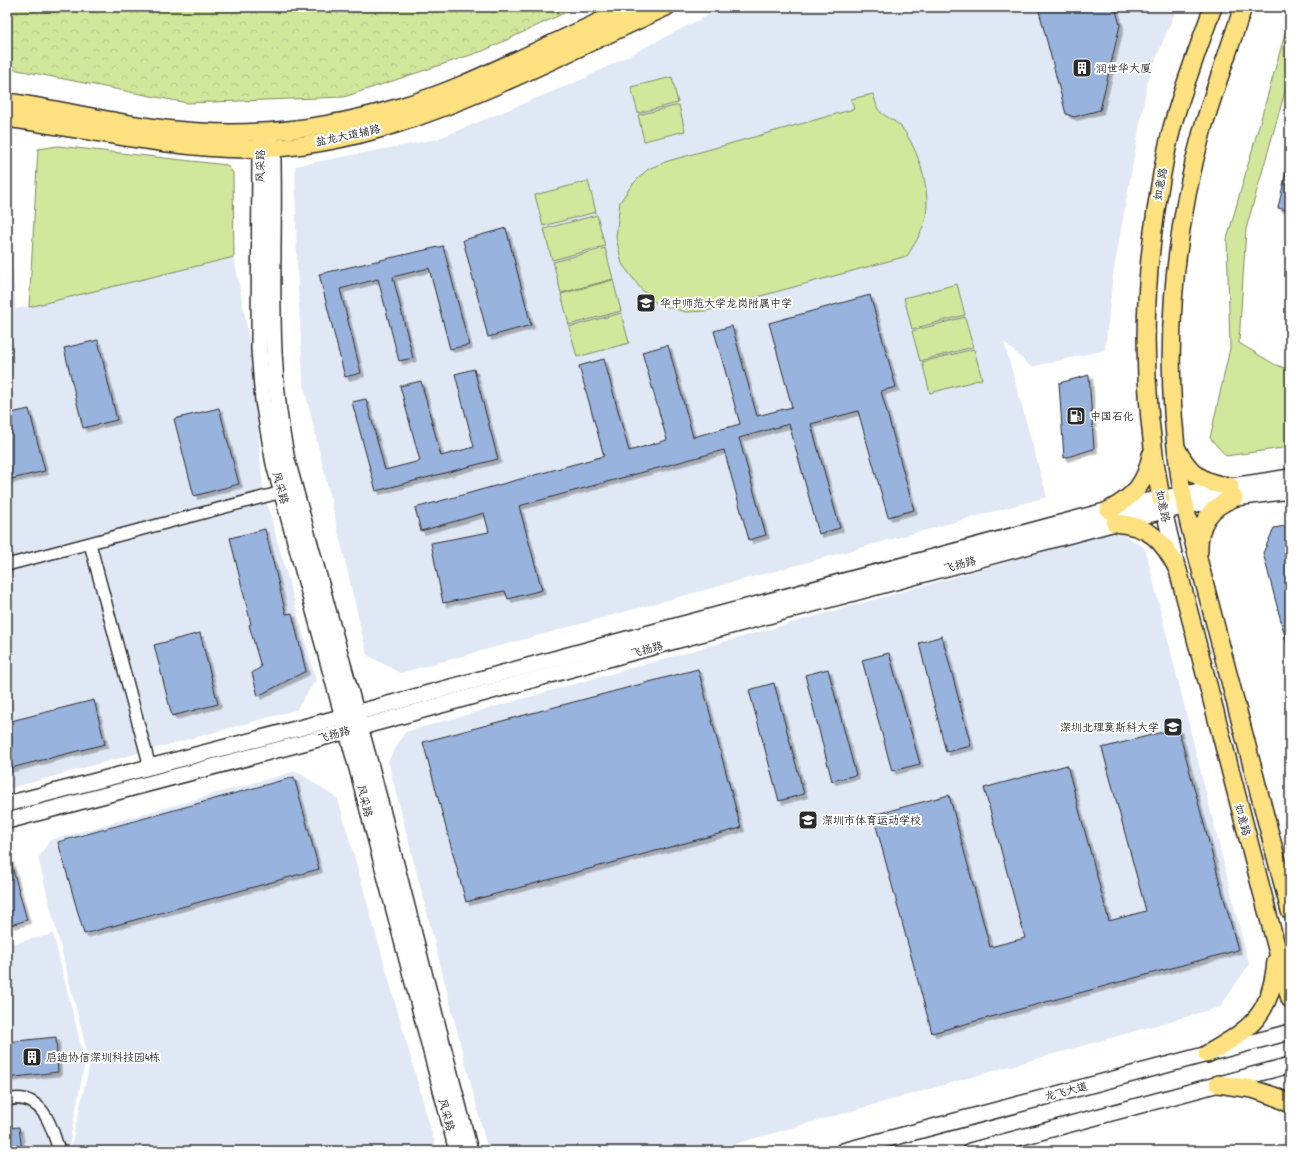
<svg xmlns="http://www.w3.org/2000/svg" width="1297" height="1158" font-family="'Patrick Hand','LXGW WenKai TC',sans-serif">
  <defs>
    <pattern id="forest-crowns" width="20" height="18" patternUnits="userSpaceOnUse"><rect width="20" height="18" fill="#d1e79c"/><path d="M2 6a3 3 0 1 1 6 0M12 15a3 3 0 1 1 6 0" fill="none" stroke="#b4c687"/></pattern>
    <filter id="shadow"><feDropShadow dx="3.5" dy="3.5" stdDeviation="0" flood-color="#0004"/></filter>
  </defs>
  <rect width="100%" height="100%" fill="#fff"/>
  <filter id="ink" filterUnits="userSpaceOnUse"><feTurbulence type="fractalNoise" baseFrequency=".025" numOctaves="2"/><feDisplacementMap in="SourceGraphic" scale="8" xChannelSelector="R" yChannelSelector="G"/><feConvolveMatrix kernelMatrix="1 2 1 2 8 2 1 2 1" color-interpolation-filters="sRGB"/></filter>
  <g filter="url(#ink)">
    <!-- built -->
    <g fill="#e0e8f5">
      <path d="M724,7H1177L1148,79L1113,275L1105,350L1031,367L1004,342L1047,497L400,673L367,655L303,381L297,264L295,166L437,139L583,79Z"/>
      <path d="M7,197L16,309L234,257L251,349L263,489L316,680L296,710L7,789Z"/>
      <path d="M1117,531L1145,548L1249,965L1220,1007L710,1151H488L388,761L405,732Z"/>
      <path d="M296,771L338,799L437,1151H73L71,1146L90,1063L38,858L50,840Z"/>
      <path d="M53,934L85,1062L69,1146L70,1151H7V945Z"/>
    </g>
    <!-- grass -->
    <g fill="#d1e79c" stroke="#7e8964">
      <path d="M1290,16V74L1246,229L1239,343L1274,364L1290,370V447L1226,456L1210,438L1230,348L1227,239Z"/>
      <path d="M672,77L678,103L638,113L631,87Z"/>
      <path d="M873,94C875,99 876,105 878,109C882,116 896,120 902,128C919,150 932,193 925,221C921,234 914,245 907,256L706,311L686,312L657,304L641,289L622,264L616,237L620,202L631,186L648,169L668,161L854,109L851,99Z"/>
      <path d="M679,105L685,131L644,141L638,115Z"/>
      <path d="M58,146L227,165L233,173L234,257L29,307L38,149Z"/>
      <path d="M588,181L596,212L543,226L535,195Z"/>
      <path d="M597,215L605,246L552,260L544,229Z"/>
      <path d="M605,248L613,279L561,293L553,262Z"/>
      <path d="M613,280L621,311L569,325L561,294Z"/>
      <path d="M957,284L965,315L912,329L904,298Z"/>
      <path d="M621,313L629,343L577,357L569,327Z"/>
      <path d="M965,317L973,347L920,361L912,331Z"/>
      <path d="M974,349L982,379L930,393L922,362Z"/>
    </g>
    <!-- forest -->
    <path fill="url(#forest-crowns)" stroke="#7e8964" d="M7,7H577L483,51L344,97L187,103L7,68Z"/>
    <!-- building -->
    <g fill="#99b3df" stroke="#2b2b2b" filter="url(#shadow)">
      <path d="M1038,7H1115L1120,25L1100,110L1074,117L1066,114Z"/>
      <path d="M1286,172H1290V211L1278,208Z"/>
      <path d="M506,228L531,325L488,337L463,240Z"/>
      <path d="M443,246L469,345L450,349L429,268L393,277L413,358L399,361L378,279L340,289L361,373L345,377L319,274Z"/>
      <path d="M870,295L896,387L881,391L914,510L888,517L858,411L811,424L840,528L819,534L789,424L739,438L766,535L749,540L724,450L519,506L542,590L508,599L505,591L443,603L431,543L489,532L484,513L421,531L415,508L604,456L579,366L604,359L629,451L667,440L642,352L668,345L693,437L740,424L714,331L732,326L757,416L792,407L769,323Z"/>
      <path d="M98,340L117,420L83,428L64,348Z"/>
      <path d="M474,369L498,459L376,491L352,402L366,399L385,470L420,461L400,386L421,381L441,456L474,447L455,374Z"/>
      <path d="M1089,375L1094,449L1064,458L1059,383Z"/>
      <path d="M219,408L239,484L194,496L174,419Z"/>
      <path d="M29,409L45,471L7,480V414Z"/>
      <path d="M1290,525V644H1287L1263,553L1274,528Z"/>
      <path d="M265,529L286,614L292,613L306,671L258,696L252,673L261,667L249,625L251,624L230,538Z"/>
      <path d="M200,633L218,704L172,716L154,645Z"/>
      <path d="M942,636L971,746L946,752L919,643Z"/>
      <path d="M889,653L920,764L892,771L862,660Z"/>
      <path d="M698,669L741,828L466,902L423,742Z"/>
      <path d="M828,669L856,775L832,781L805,675Z"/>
      <path d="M774,683L804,794L779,801L749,690Z"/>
      <path d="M94,700L105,744L7,769V722Z"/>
      <path d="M1178,728L1238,950L932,1033L873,815L949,795L990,947L1025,938L984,788L1067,765L1109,921L1146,911L1102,748Z"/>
      <path d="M294,777L319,869L84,934L58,842Z"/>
      <path d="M7,859H10L27,920L11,925L9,917H7Z"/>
      <path d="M56,1037L58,1072L7,1078V1042Z"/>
      <path d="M19,1127L22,1151H7V1128Z"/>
    </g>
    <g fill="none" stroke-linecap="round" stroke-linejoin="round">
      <!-- street casing -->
      <g stroke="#2b2b2b" stroke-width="14">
        <g id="street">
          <path d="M90,544L150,767"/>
          <path d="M7,565L282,492"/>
          <path d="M7,1100C42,1091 52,1126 59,1151"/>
        </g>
      </g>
      <!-- secondary casing -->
      <g stroke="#2b2b2b" stroke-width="18">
        <g id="secondary">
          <path d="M262,138L260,148L259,349L263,401L274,464L359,776L457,1151"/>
          <path d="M269,138L273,147V163C275,263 266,361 287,460L370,763L470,1151"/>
          <path d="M1162,502L1176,562"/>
          <path d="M7,804L315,724L627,639L1131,504L1205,490L1290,477"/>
          <path d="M7,821L307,742L630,653L1134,518L1206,502L1290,491"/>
          <path d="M843,1151L1290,1032"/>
          <path d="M970,1151L1290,1065"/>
        </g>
      </g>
      <!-- primary casing -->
      <g stroke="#2b2b2b" stroke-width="20">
        <g id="primary">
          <path d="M1243,7C1230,47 1215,87 1203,128C1172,237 1163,358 1179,471C1181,489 1185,506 1189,524L1290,911"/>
          <path d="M7,102C71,111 135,129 200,132C269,136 338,126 403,106C445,94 485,75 524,57C560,40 595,24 631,7"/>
          <path d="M7,118C87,129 166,148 247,149C352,149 451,107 544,64C585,45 626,26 666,7"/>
          <path d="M1177,449C1189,473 1203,484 1230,486"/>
          <path d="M1161,499C1143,401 1141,302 1157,204C1162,171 1168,138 1178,107C1189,73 1201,40 1213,7"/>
          <path d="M1109,510C1133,497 1146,484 1151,455"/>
          <path d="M1115,523C1150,526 1163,540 1178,570L1290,999"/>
          <path d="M1199,551C1198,524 1210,507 1234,498"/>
          <path d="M1207,1054C1252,1028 1271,1015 1276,961"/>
          <path d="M1218,1084L1252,1089L1274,1096L1290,1104"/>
        </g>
      </g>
      <!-- street -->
      <use href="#street" stroke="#fff" stroke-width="11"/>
      <!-- secondary -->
      <use href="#secondary" stroke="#fff" stroke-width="15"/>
      <!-- primary -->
      <use href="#primary" stroke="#fde080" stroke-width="17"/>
    </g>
  </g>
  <!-- icons -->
  <defs>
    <g id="building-square" transform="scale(1)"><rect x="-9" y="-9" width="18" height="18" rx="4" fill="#2b2b2b" stroke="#fff"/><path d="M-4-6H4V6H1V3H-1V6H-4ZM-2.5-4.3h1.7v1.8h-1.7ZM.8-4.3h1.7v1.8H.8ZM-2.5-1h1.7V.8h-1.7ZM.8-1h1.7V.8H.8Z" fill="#fff"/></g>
    <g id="school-square" transform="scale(1)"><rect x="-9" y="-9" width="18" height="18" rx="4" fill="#2b2b2b" stroke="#fff"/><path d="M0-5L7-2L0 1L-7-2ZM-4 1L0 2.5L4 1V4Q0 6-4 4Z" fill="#fff"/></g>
    <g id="fuel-square" transform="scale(1)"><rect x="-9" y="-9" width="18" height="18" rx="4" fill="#2b2b2b" stroke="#fff"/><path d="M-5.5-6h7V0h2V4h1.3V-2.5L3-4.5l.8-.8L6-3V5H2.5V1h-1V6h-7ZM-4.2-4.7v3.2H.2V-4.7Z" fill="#fff"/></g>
    <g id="university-square" transform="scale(1)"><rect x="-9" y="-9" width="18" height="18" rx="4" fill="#2b2b2b" stroke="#fff"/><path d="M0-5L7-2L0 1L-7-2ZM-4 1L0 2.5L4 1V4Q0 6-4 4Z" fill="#fff"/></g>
  </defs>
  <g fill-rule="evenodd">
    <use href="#building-square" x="1082" y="68"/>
    <use href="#school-square" x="646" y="303"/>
    <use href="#fuel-square" x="1076" y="416"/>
    <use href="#university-square" x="1173" y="727"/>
    <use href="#school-square" x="808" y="820"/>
    <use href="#building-square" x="32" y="1057"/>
  </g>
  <g text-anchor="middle" stroke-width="4" stroke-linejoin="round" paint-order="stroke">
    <!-- poi labels -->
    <g font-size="11" fill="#2b2b2b" stroke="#fff" text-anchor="start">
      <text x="1096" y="72">润世华大厦</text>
      <text x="660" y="307">华中师范大学龙岗附属中学</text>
      <text x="1090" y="420">中国石化</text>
      <text x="1159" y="731" text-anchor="end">深圳北理莫斯科大学</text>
      <text x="822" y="824">深圳市体育运动学校</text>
      <text x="46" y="1061">启迪协信深圳科技园4栋</text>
    </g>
    <!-- street labels -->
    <g font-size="11" fill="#2b2b2b" stroke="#fff">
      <text transform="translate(348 135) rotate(-12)" y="4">盐龙大道辅路</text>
      <text transform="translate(260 166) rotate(-89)" y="4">风采路</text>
      <text transform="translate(1160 184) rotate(-80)" y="4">如意路</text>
      <text transform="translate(281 488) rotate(75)" y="4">风采路</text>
      <text transform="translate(1163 506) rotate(78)" y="4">如意路</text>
      <text transform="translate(960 564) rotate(-15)" y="4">飞扬路</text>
      <text transform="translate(647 649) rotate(-15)" y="4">飞扬路</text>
      <text transform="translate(334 734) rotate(-15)" y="4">飞扬路</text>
      <text transform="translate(365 801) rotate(76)" y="4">风采路</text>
      <text transform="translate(1243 820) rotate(75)" y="4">如意路</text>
      <text transform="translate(1066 1091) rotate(-15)" y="4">龙飞大道</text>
      <text transform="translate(447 1115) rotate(75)" y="4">风采路</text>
    </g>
  </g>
  <!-- margin -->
  <rect width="1297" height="1158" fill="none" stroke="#fff" stroke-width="24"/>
  <rect x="12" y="12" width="1273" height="1134" fill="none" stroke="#2b2b2b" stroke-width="1.5" filter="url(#ink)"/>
</svg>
